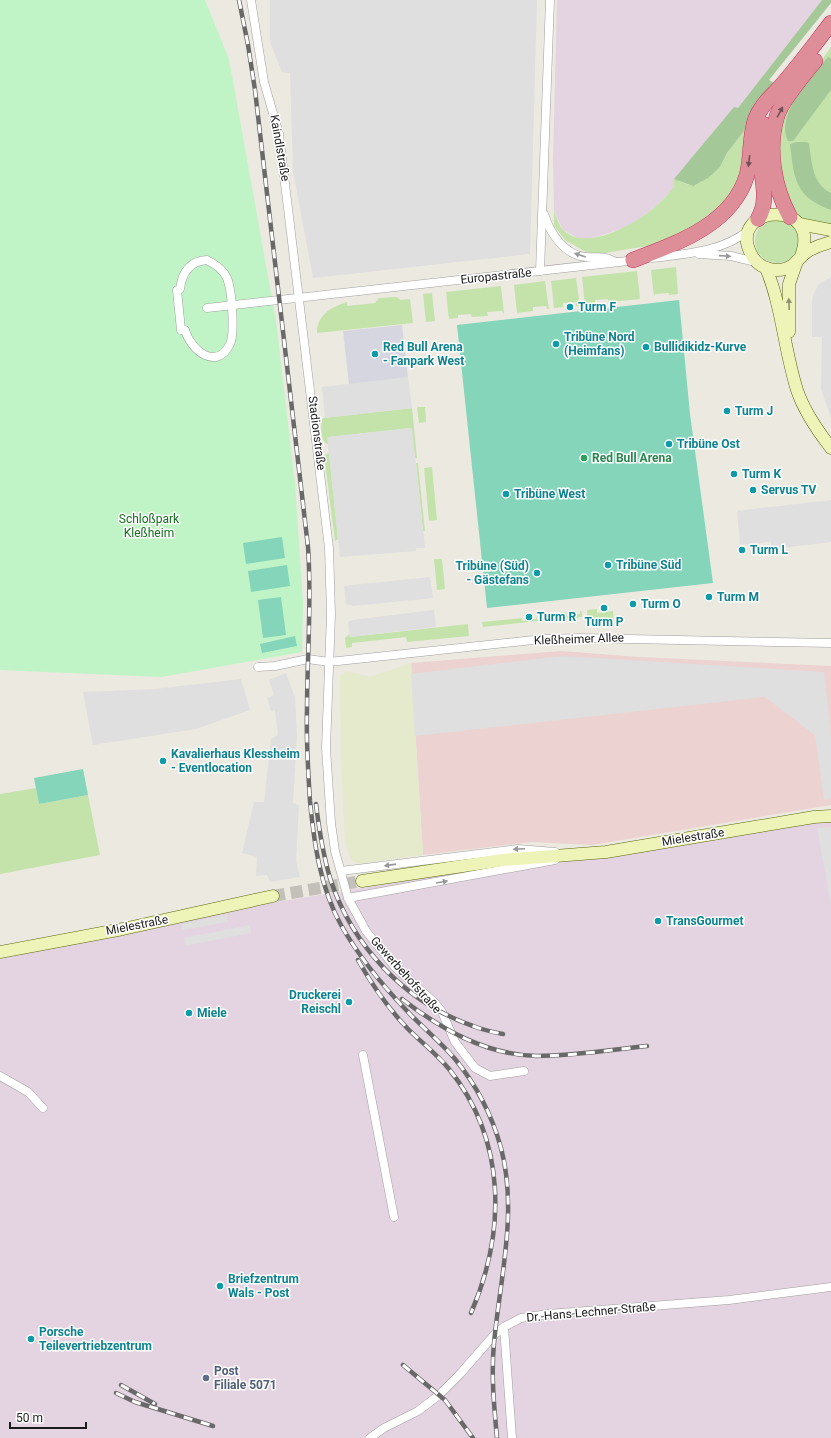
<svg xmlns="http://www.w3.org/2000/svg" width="831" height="1438" font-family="Roboto,sans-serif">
  <rect width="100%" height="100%" fill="#ece9e1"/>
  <!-- commercial -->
  <path fill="#ecd3d1" d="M561,651L640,657L831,666V805L592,845L532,842L423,855L411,663Z"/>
  <!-- industrial -->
  <g fill="#e4d3e0">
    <path d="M557,0H822L738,108L675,187L656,206L634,223L618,230L590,239H580L563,230L554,211L553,159Z"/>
    <path d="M831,818V1438H0V959L271,903L448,874Z"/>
  </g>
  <!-- farmland -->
  <path fill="#e6eacd" d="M411,663L423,855L360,864L351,860L345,843L341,764L340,676L347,671L370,677Z"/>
  <!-- grass -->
  <g fill="#c3e3aa">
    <path d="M831,47V226L805,221L789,207L781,182L778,138L782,115Z"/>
    <path d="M762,101L744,173L714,216L654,245L598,254L586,252L565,240L554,226V211C556,217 559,225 563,230C587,253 636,223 655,207C662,201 668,194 674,187V179L689,185L701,182L720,167L727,153L744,131L756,102Z"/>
    <circle cx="777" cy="241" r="22"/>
    <path d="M676,267L678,294L669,295V293L655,294L654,297L651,270Z"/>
    <path d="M637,271L640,299L609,302L608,299L595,300V304L585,305L582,277Z"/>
    <path d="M576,278L580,306H576V302L563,303V307L554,308L551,281Z"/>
    <path d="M545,281L549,309H547L546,306L533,307V311L517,313L514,285Z"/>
    <path d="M501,286L504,314L502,311L487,312L488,316L472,317L471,314L458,315V318L449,319L446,292Z"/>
    <path d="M432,293L435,321L426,322L423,294Z"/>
    <path d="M397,297L400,300L410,299L413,323L317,333C317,315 331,307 347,302V306L375,303L379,298Z"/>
    <path d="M417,407H425L426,422L419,423Z"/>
    <path d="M412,408L417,458H415L411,428L328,437V444L325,443C321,437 320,424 323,418Z"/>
    <path d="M329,453L338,539L335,541L325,462V455Z"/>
    <path d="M416,463H418L425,531H423Z"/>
    <path d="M432,467L437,520L429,521L424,468Z"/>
    <path d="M434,559H442L445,589L437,590Z"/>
    <path d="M597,609V613L613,611L614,626L602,622L588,623L587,610Z"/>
    <path d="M580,611H582V617L551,620V614L566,612L567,616L580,614Z"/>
    <path d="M536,616L538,621L483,627L482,622L522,618V621L536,619Z"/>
    <path d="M468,624L469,636L407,642L406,637L352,643V647L346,648L345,638L349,634L350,637Z"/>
    <path d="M36,788L39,804L88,795L100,855L0,874V794Z"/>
  </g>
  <!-- forest -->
  <g fill="#a5c899">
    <path d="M822,0H831V3L769,80L774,83L762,101L756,102L744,131L727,153L720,167L708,178L693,186L674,179L734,107L738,108Z"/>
    <path d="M828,57L831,58V90L793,141H788C775,113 813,76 828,57Z"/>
    <path d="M797,142H807L809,144C812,162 812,184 831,193V210C795,197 794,179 790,144Z"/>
  </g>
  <!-- park -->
  <path fill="#c0f4c6" d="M0,0H205L229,59L276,321L295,484L303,602L302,652L161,677L0,670Z"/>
  <!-- pitch -->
  <g fill="#84d5ba">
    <path d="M679,300L690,414L713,583L487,608L457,325Z"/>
    <path d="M282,537L285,558L246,564L243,543Z"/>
    <path d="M287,565L290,586L251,592L248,571Z"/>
    <path d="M281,597L286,635L263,638L258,600Z"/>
    <path d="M295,636L297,646L262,653L260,644Z"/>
    <path d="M83,769L88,795L39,804L34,778Z"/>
  </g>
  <!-- parking -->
  <g fill="#dfdfdf">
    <path d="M270,0H537L530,254L313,278L293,171L290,73L282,72L270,42Z"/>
    <path d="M831,277V418L821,389L822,337H812V301L814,293L819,284Z"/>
    <path d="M408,377L412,408L325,418L322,387Z"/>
    <path d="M412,428L425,548H416V551L340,557L327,437Z"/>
    <path d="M831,500V542L772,549L771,542L740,545L737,511Z"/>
    <path d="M430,577L433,598L353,606L346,604L344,586Z"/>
    <path d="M434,610L436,627L350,637L348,622L353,620Z"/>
    <path d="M561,656L824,672L831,737V798L824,800L815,735L765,697L415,736L411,674Z"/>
    <path d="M286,673L295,697L297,735L293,803L299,805L296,861L300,877L270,882L267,875L256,876L257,857L242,853L254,802H264L271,739L278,735L275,710L271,711L267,698L274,695L269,680Z"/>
    <path d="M241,679L250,710L196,729L93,745L83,692L155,689Z"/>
    <path d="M831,827V906L817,828Z"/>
    <path d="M227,915L228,922L182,930L181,924Z"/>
    <path d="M250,925L251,933L185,946L184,938Z"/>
  </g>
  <!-- plaza -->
  <path fill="#d6d6e1" d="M402,325L408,377L349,384L343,331Z"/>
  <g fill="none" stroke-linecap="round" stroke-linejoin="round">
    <!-- secondary-tunnel -->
    <path stroke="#c2c0b9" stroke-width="12" stroke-dasharray="12 6" stroke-linecap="butt" d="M273,896L362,881"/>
    <!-- street casing -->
    <g stroke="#9f9f9f" stroke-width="9">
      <g id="street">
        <path d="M251,0L264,82L279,134L329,548L331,614L326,748L331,823L335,851L348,898L366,931L395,967L435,1003L442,1012L455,1042L475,1068L490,1076L524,1071"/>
        <path d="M544,214C550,233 564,255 586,257C600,258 602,255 616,262"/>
        <path d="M699,254L731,256L756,262"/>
        <path d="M652,258C684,254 723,252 749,230"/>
        <path d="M207,260C215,264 223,269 227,278C232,290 235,333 230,344C217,371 191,351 185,330H181L177,290L180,289C182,273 189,261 207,260Z"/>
        <path d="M540,271L550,0"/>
        <path d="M207,308L637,260"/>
        <path d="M258,667L275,666L308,659L329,662L543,639L579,638L831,643"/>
        <path d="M341,871L518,849L555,852"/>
        <path d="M348,898L555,860"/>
        <path d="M363,1055L394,1217"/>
        <path d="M0,1076L28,1092L43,1108"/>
        <path d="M504,1327L512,1438"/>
        <path d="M370,1438L384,1428L418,1411L439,1395L460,1374L495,1334L504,1327L521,1318L548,1314L729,1300L831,1287"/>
      </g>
    </g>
    <!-- secondary casing -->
    <g stroke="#59670d" stroke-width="13">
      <g id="secondary">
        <path d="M799,224L831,230"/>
        <path d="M801,256C823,197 726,205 751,254C758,269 778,275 793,265C798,261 802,255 808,251C815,247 823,244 831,242"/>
        <path d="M766,268C782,306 784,349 797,390C804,411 817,430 831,448"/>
        <path d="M789,332V284L797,261"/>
        <path d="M362,881L503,860L606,852L814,817L831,816"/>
        <path d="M0,952L123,929L273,896"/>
      </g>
    </g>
    <!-- highway casing -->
    <g stroke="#c6315e" stroke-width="16">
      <g id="highway">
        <path d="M790,217C774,188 767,149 777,116C781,103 805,73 815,61"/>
        <path d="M758,219C769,200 762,183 761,162C761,149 761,137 763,124"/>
        <path d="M633,260C677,243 732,225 747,175C752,156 749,136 756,118C761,105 771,97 780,87C798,67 814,45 831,23"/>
      </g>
    </g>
    <!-- street -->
    <use href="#street" stroke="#fff" stroke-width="8"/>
    <!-- secondary -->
    <use href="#secondary" stroke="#eef3b7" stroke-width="12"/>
    <!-- highway -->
    <use href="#highway" stroke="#de8e99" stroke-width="15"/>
    <!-- rail casing -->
    <g stroke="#696969" stroke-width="4.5">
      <g id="rail">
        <path d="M239,0L248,45L255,90L308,547C312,602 307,656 307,710C306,740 308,770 310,801C314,843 320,887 341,925C359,957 383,986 408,1012C423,1028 441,1042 455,1059C477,1086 492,1115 501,1148C518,1212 500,1278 494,1343C491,1374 494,1406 497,1438"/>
        <path d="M316,804C319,829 323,854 330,878C352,946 406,1003 473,1026C483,1030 493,1032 503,1034"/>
        <path d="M358,960C372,985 388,1008 408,1029C422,1043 437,1054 449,1069C507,1141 506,1232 471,1313"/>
        <path d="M402,999C441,1029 486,1055 537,1056C573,1056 610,1050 647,1046"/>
        <path d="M403,1365L445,1400L473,1438"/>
        <path d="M121,1385L155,1404"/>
        <path d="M116,1393L135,1402L213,1426"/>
      </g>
    </g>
    <!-- rail -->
    <use href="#rail" stroke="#fff" stroke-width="3" stroke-dasharray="9" stroke-linecap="butt"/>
  </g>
  <!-- one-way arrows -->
  <defs><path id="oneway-solid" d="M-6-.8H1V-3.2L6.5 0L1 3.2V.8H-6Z"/></defs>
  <g fill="#734f54">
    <use href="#oneway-solid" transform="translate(780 112) rotate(-62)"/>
    <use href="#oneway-solid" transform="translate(749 161) rotate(97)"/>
  </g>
  <g fill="#989898">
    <use href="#oneway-solid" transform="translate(580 255) rotate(-161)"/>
    <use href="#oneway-solid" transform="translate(725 256) rotate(4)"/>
    <use href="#oneway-solid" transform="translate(519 849) rotate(177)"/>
    <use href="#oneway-solid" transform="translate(390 865) rotate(172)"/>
    <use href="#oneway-solid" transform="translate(442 882) rotate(-10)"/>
  </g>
  <use fill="#8f9271" href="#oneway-solid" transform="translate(789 304) rotate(-92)"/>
  <!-- markers -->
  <g fill="#0f9aa8" stroke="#fff" stroke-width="1.5">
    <circle cx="570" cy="307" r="4"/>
    <circle cx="556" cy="344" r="4"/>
    <circle cx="646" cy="347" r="4"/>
    <circle cx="375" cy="354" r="4"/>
    <circle cx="727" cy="411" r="4"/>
    <circle cx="669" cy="444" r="4"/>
    <circle cx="734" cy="474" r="4"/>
    <circle cx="753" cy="490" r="4"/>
    <circle cx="506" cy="494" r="4"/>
    <circle cx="742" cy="550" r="4"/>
    <circle cx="608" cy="565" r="4"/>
    <circle cx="537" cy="573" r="4"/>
    <circle cx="709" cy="597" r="4"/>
    <circle cx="633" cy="604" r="4"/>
    <circle cx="604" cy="608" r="4"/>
    <circle cx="529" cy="617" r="4"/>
    <circle cx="163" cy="761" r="4"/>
    <circle cx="658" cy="921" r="4"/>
    <circle cx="349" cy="1002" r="4"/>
    <circle cx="189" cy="1013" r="4"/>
    <circle cx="220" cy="1286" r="4"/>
    <circle cx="31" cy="1339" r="4"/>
  </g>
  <circle fill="#2e9e5b" stroke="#fff" stroke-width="1.5" cx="584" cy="458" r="4"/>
  <circle fill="#5c6f8a" stroke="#fff" stroke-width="1.5" cx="206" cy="1378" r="4"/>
  <g text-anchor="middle" stroke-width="3" stroke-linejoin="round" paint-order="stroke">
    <!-- street labels -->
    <g font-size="12" fill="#1b1b1b" stroke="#fff">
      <text transform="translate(280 148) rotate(80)" y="4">Kaindlstraße</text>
      <text transform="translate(496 276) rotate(-6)" y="4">Europastraße</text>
      <text transform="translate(317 433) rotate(83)" y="4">Stadionstraße</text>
      <text transform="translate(579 639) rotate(-2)" y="4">Kleßheimer Allee</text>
      <text transform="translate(693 837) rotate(-9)" y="4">Mielestraße</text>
      <text transform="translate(137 925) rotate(-11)" y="4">Mielestraße</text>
      <text transform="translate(406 975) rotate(48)" y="4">Gewerbehofstraße</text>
      <text transform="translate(591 1312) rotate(-5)" y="4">Dr.-Hans-Lechner-Straße</text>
    </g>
    <!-- culture labels -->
    <g font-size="12" font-weight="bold" fill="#0d838f" stroke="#fff" text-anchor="start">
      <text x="578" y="311">Turm F</text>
      <text x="564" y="341">Tribüne Nord<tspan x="564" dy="14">(Heimfans)</tspan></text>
      <text x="383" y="351">Red Bull Arena<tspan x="383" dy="14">- Fanpark West</tspan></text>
      <text x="654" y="351">Bullidikidz-Kurve</text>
      <text x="735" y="415">Turm J</text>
      <text x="677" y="448">Tribüne Ost</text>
      <text x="742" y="478">Turm K</text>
      <text x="761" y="494">Servus TV</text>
      <text x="514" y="498">Tribüne West</text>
      <text x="750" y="554">Turm L</text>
      <text x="616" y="569">Tribüne Süd</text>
      <text x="529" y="570" text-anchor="end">Tribüne (Süd)<tspan x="529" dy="14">- Gästefans</tspan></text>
      <text x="717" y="601">Turm M</text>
      <text x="641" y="608">Turm O</text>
      <text x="537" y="621">Turm R</text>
      <text x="604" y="626" text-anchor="middle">Turm P</text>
      <text x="171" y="758">Kavalierhaus Klessheim<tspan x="171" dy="14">- Eventlocation</tspan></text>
      <text x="666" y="925">TransGourmet</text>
      <text x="341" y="999" text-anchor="end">Druckerei<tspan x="341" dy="14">Reischl</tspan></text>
      <text x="197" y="1017">Miele</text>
      <text x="228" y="1283">Briefzentrum<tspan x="228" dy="14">Wals - Post</tspan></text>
      <text x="39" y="1336">Porsche<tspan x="39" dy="14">Teilevertriebzentrum</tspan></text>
    </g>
    <!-- leisure labels -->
    <g font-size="12" font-weight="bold" fill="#27864d" stroke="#fff" text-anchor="start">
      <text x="592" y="462">Red Bull Arena</text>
    </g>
    <!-- park labels -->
    <g font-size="12" fill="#146e1f" stroke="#fff">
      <text x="149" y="523">Schloßpark<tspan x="149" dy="14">Kleßheim</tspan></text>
    </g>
    <!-- service labels -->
    <g font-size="12" font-weight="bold" fill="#4e5e75" stroke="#fff" text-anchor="start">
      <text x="214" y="1375">Post<tspan x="214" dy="14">Filiale 5071</tspan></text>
    </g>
  </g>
  <!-- scale -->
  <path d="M10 1422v6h76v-6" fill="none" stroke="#1b1b1b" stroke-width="2"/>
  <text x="16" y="1422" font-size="12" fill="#1b1b1b" stroke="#ffffff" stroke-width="3" paint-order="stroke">50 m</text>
</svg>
